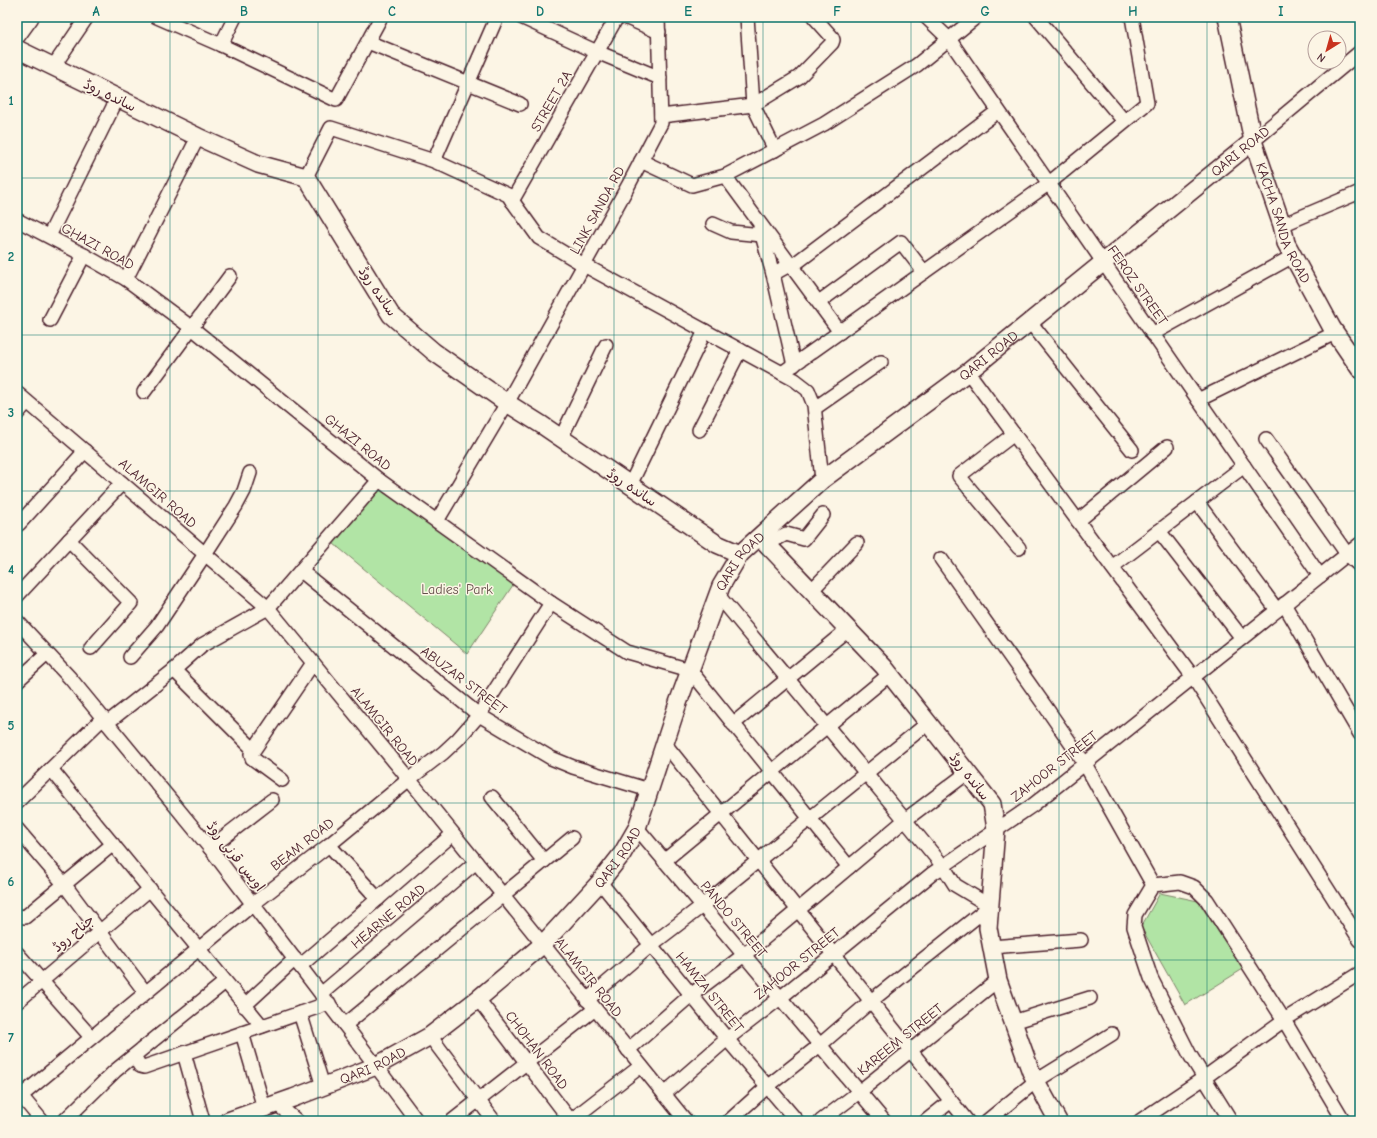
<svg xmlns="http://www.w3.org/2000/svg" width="1377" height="1138" font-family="'Comic Neue','Playpen Sans Arabic',sans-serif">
  <rect width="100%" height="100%" fill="#fcf5e5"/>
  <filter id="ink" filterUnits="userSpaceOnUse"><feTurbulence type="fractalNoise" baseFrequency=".025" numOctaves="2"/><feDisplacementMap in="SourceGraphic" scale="8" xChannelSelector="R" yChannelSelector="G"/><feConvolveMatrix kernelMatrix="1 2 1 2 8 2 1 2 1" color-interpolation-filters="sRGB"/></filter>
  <g filter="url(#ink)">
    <!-- green -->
    <g fill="#b1e4a5" stroke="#7e8268">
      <path d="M379,480L517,579L467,654L328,539Z"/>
      <path d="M1160,893L1198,901L1243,969L1185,1005L1141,927Z"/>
    </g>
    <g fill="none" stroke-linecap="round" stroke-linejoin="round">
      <!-- minor casing -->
      <g stroke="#4a1f2b" stroke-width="16">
        <g id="minor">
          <path d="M157,17L221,45L336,100L381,17"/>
          <path d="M521,17L597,52L660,78"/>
          <path d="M625,17L659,32"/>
          <path d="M926,17L949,39L1320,576"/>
          <path d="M1036,17L1124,121"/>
          <path d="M368,42L520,104"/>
          <path d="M221,45L235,17"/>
          <path d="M53,67L87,17"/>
          <path d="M661,116L753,105L747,17"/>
          <path d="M1253,141L1360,52"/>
          <path d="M775,150L753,105L799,77L832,43L833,40L832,37L814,17"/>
          <path d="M434,161L497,17"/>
          <path d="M641,161L692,185L725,176L824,124L917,65L976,17"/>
          <path d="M725,176L840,332"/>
          <path d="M306,177L331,128L434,161L508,195L539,238L584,265L795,380L808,390L814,405L822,480"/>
          <path d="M512,201L617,17"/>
          <path d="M17,220L84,255L126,279L192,328L379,480L551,603L627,652L690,670L849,867"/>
          <path d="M713,224L731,232L762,235"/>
          <path d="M1282,225L1360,192"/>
          <path d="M760,228L773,274"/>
          <path d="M49,236L117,99"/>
          <path d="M791,264L773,274L794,365"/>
          <path d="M792,266L998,111"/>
          <path d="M126,279L198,137"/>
          <path d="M819,302L901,242L924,272"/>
          <path d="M50,320L84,255"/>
          <path d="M1030,322L1132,450"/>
          <path d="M1152,334L1293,256"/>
          <path d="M968,372L1193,677L1360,940"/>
          <path d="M782,373L1048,184L1147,103L1132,17"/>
          <path d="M144,392L230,276"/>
          <path d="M17,393L268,608L417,789L686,1121"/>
          <path d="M1198,400L1335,333"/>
          <path d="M815,408L881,362"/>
          <path d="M17,414L27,402"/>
          <path d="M699,430L740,350"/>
          <path d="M1014,434L959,476L1019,548"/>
          <path d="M561,438L606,345"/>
          <path d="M1266,439L1347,554L1360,566"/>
          <path d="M630,485L705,331"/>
          <path d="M1197,502L1277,610"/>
          <path d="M437,521L507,403L628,186L661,123L658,17"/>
          <path d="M1078,521L1167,447"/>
          <path d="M19,524L85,451"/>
          <path d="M1159,531L1242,638"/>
          <path d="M69,540L131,603L91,648"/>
          <path d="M767,544L786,534L804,539L823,515"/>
          <path d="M941,559L1045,706L1085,764L1153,885L1135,915L1134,927L1151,978L1190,1055L1231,1121"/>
          <path d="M1112,567L1244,466"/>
          <path d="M301,571L479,715L551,758L573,767L649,790"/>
          <path d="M811,591L857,543"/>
          <path d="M717,594L905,820L943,866L955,885L990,906L871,1001L820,1045L768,1086L729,1121"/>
          <path d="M17,596L122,483"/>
          <path d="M1284,604L1360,734"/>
          <path d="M17,621L70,678L210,848L376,1066L417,1121"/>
          <path d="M130,657L157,626L205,554L236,506L244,491L250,473"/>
          <path d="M174,670L253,749"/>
          <path d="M17,681L47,654"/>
          <path d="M107,723L174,670L202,645L268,608L379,480"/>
          <path d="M733,724L848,629"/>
          <path d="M665,744L967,1121"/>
          <path d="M51,769L262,1026"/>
          <path d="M282,780L252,758L251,754L313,663"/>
          <path d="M492,797L544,861"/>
          <path d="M17,802L103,718"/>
          <path d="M637,828L884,1121"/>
          <path d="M17,829L64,884L145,992"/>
          <path d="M329,845L378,899"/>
          <path d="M210,848L272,800"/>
          <path d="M664,861L890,674"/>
          <path d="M600,882L727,1039L797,1121"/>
          <path d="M1153,885L1180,882L1194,887L1207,900L1284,1020L1344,1121"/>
          <path d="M17,916L25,917L113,844"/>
          <path d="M991,947L1081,940"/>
          <path d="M17,953L91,1037"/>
          <path d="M300,966L453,834"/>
          <path d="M321,994L476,862"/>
          <path d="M478,999L571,1121"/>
          <path d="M587,1000L651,945L702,906L928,723"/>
          <path d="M17,1002L150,889"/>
          <path d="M244,1006L295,959"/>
          <path d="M300,1013L323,1086"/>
          <path d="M1013,1022L1090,998"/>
          <path d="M345,1025L572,838"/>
          <path d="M242,1033L264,1108"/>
          <path d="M430,1036L494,1121"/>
          <path d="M628,1050L691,995L744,955L798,910L905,820L967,773"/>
          <path d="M184,1053L203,1121"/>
          <path d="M134,1056L140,1066L144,1067L329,1003"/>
          <path d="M17,1091L42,1121"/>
          <path d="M664,1094L727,1039L780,998L933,873L1033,805L1360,544"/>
          <path d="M21,1096L253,904L329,845L408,780L443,753L458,739L479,715L551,603"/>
          <path d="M276,1103L297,1121"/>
          <path d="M64,1121L115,1071L225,982"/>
          <path d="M452,1121L595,1009"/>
          <path d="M570,1121L641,1066"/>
          <path d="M821,1121L859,1092L998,980"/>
          <path d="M926,1121L951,1101"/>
          <path d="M987,1121L1036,1081L1112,1034"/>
          <path d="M1140,1121L1204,1078L1284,1020L1360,973"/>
        </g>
      </g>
      <!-- major casing -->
      <g stroke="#4a1f2b" stroke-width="20">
        <g id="major">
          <path id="s1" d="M1227,17L1253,141L1282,225L1286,243L1332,328L1360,369"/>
          <path d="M17,35L30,17"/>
          <path d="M17,49L198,137L258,164L306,177L391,315L434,352L507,403L542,425L717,544L740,554"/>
          <path d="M760,537L884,667L992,804L996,829L988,928L998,980L1031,1072L1058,1121"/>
          <path id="s2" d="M228,1121L293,1098L376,1066L430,1036L478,999L542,945L600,882L622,854L637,828L678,703L721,586L740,554L822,480L968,372L1253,141"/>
        </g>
      </g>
      <!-- minor -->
      <use href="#minor" stroke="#fcf5e5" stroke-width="13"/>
      <!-- major -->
      <use href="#major" stroke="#fcf5e5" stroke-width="17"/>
    </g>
  </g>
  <!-- grid -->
  <path fill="none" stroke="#0f766e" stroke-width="1" stroke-opacity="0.55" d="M170,17V1121M318,17V1121M466,17V1121M614,17V1121M763,17V1121M911,17V1121M1059,17V1121M1207,17V1121M17,178H1360M17,335H1360M17,491H1360M17,647H1360M17,803H1360M17,960H1360"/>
  <g text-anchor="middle" stroke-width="3" stroke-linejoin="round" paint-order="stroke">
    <!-- street labels -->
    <g font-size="14" fill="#4a1f2b" stroke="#fcf5e5">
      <text transform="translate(110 95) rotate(26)" y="5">ساندہ روڈ</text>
      <text transform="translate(551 101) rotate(-60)" y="5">STREET 2A</text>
      <text transform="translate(1240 151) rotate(-39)" y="5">QARI ROAD</text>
      <text transform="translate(597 210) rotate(-61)" y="5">LINK SANDA RD</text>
      <text dy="5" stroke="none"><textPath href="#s1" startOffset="214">KACHA SANDA ROAD</textPath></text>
      <text transform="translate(98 246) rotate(29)" y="5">GHAZI ROAD</text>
      <text transform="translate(1138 285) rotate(55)" y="5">FEROZ STREET</text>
      <text transform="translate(378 291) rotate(56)" y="5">ساندہ روڈ</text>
      <text dy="5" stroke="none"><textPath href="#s2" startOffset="1127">QARI ROAD</textPath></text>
      <text transform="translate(358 442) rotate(39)" y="5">GHAZI ROAD</text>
      <text transform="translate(632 487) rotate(34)" y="5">ساندہ روڈ</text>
      <text transform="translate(158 493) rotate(41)" y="5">ALAMGIR ROAD</text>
      <text dy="5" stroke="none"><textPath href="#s2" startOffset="803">QARI ROAD</textPath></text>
      <text transform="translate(464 680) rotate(37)" y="5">ABUZAR STREET</text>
      <text transform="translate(385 726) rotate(51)" y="5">ALAMGIR ROAD</text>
      <text transform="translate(1054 766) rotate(-38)" y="5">ZAHOOR STREET</text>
      <text transform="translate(970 776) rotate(52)" y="5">ساندہ روڈ</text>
      <text transform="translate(302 844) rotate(-38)" y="5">BEAM ROAD</text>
      <text transform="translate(236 856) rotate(52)" y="5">اویس قرنی روڈ</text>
      <text dy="5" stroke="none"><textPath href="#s2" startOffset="480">QARI ROAD</textPath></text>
      <text transform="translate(388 916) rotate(-40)" y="5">HEARNE ROAD</text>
      <text transform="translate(734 919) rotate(50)" y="5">PANDO STREET</text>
      <text transform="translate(73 933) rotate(-40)" y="5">جناح روڈ</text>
      <text transform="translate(797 963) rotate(-39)" y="5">ZAHOOR STREET</text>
      <text transform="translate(589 977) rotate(51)" y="5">ALAMGIR ROAD</text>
      <text transform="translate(710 992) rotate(51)" y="5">HAMZA STREET</text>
      <text transform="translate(900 1039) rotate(-39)" y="5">KAREEM STREET</text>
      <text transform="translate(537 1050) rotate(53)" y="5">CHOHAN ROAD</text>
      <text dy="5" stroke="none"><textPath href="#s2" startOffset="155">QARI ROAD</textPath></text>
    </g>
    <!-- park labels -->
    <g font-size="14" fill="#64504a" stroke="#fcf5e5">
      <text x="457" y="594">Ladies' Park</text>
    </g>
  </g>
  <!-- margin -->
  <rect width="1377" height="1138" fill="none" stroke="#fcf5e5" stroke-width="44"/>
  <!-- north arrow -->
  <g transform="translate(1327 50) rotate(217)"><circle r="19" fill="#fcf5e5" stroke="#b59f9b"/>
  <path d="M0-3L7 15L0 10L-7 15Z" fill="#c8321e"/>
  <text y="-6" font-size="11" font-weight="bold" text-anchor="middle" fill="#4a1f2b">N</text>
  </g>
  <rect x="22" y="22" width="1333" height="1094" fill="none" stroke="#0f766e" stroke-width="1.5"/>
  <g font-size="13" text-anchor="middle" font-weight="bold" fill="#0f766e">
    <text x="96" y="16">A</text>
    <text x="244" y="16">B</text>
    <text x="392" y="16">C</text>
    <text x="540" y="16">D</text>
    <text x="688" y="16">E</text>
    <text x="837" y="16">F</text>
    <text x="985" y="16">G</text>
    <text x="1133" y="16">H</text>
    <text x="1281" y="16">I</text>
    <text x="11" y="105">1</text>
    <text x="11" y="261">2</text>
    <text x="11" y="417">3</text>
    <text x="11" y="574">4</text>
    <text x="11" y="730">5</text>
    <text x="11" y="886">6</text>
    <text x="11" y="1042">7</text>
  </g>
</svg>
